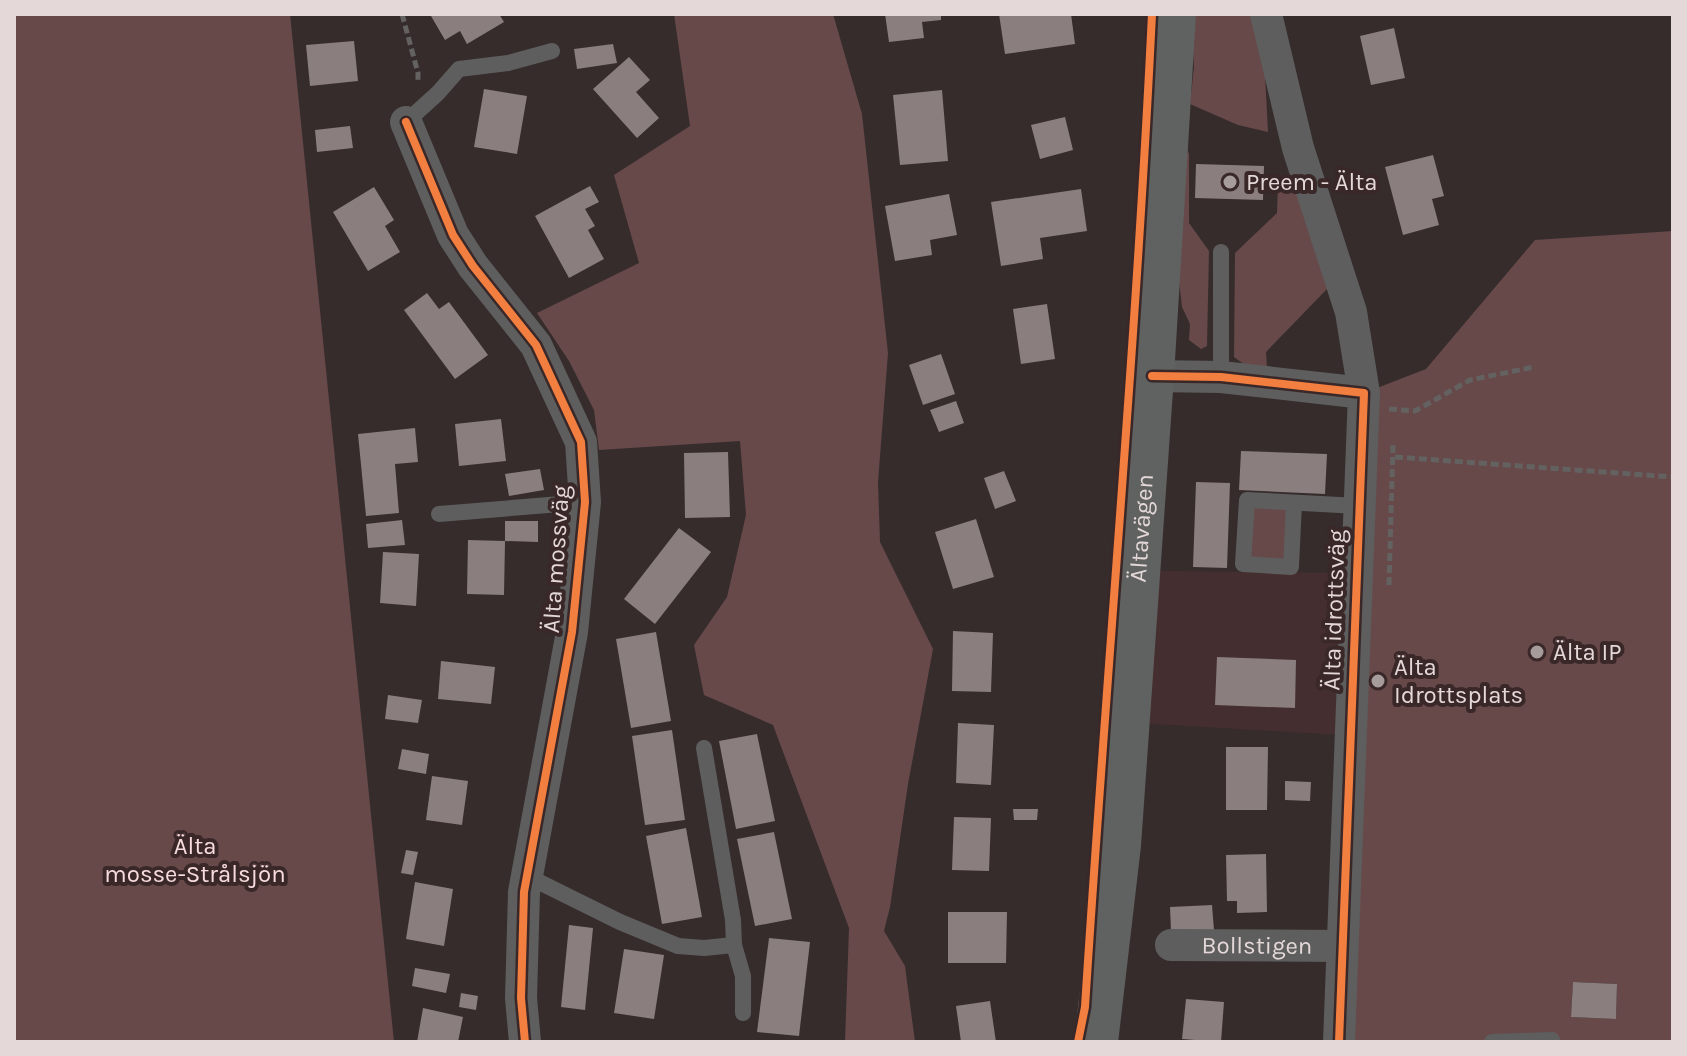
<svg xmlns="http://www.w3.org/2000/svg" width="1687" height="1056" font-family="Karla,sans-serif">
  <rect width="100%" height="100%" fill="#362c2c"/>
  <!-- built -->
  <path fill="#452e2f" d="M1152,571L1348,573L1340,735L1138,723Z"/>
  <!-- green -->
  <g fill="#67494a" fill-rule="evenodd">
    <path d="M14,14H290L394,1042H14Z"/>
    <path d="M674,14H833L862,114L888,353L878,482L880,542L933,649L908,784L890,907L884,931L905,966L915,1042H845L849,928L773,725L704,695L694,645L727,597L746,515L740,441L599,450L594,410L569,361L537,313L639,263L614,175L690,126Z"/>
    <path d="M1191,14H1249L1258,22L1263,37L1268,132L1238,125L1190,104L1194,67Z"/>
    <path d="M1186,147L1189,154V223L1209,251L1207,346L1201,349L1189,340L1190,324L1182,307L1177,264Z"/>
    <path d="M1293,180L1328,288L1266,352L1267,368H1249L1234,357L1235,253L1277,213L1278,184Z"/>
    <path d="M1673,231V1042H1346L1364,393L1426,369L1535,240ZM1573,982L1617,984L1616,1019L1571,1017Z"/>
    <path d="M1251,504L1291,507L1288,563L1247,561Z"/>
  </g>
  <!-- building -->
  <g fill="#8a7e7e">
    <path d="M434,14H499L504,22L467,44L460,31L445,40L431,16Z"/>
    <path d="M885,14H941V20L922,22L924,38L889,42Z"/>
    <path d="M999,14H1071L1075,44L1005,54Z"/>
    <path d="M1394,28L1405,78L1371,85L1360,36Z"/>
    <path d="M354,41L358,81L310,86L306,45Z"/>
    <path d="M613,44L617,63L577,69L574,49Z"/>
    <path d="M629,57L650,80L636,92L659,118L637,138L593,89Z"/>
    <path d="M484,89L527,96L517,154L474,147Z"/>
    <path d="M942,90L948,161L900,165L893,95Z"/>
    <path d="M1065,117L1073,150L1040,159L1031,125Z"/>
    <path d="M350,126L353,148L317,152L315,130Z"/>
    <path d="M1433,155L1444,196L1432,199L1439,225L1403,235L1385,167Z"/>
    <path d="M1196,164L1264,166L1263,200L1195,198Z"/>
    <path d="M590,186L599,202L585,209L595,226L588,230L604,259L569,278L535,216Z"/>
    <path d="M374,187L394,220L385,226L400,252L368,271L333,212Z"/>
    <path d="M1081,189L1087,231L1040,238L1043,259L1001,266L991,202Z"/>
    <path d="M949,194L957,235L930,240L932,255L895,261L885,206Z"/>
    <path d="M427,293L439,309L449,302L488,355L455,379L404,310Z"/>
    <path d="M1047,304L1055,359L1021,364L1013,309Z"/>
    <path d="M941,354L955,394L923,405L909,365Z"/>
    <path d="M956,401L964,423L939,432L930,410Z"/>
    <path d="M501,419L506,461L459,466L455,424Z"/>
    <path d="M415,428L418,462L395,464L399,513L366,516L358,434Z"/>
    <path d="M1241,451L1327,454L1325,494L1239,490Z"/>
    <path d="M728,452L730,517L685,518L684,453Z"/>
    <path d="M540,469L544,490L509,496L505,474Z"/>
    <path d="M1004,471L1016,501L995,509L984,478Z"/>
    <path d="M1196,482L1230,483L1227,568L1193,567Z"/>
    <path d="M976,519L994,577L953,589L935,532Z"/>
    <path d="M402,520L405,545L368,548L366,524Z"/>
    <path d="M505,521H538V542L505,541Z"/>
    <path d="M679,528L711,552L655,624L624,599Z"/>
    <path d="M468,540L505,541L504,595L467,594Z"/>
    <path d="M383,552L419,554L416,606L380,603Z"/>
    <path d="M953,631L993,633L991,692L952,691Z"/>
    <path d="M656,632L671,721L631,728L616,639Z"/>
    <path d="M1217,657L1296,660L1295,708L1215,705Z"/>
    <path d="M441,661L495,667L491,704L438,699Z"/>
    <path d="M388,695L422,700L418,723L385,719Z"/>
    <path d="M958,723L994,725L991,785L956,783Z"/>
    <path d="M672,730L685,820L645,825L632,736Z"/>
    <path d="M757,734L775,821L736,829L719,741Z"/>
    <path d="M1226,747H1268L1267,810H1226Z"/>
    <path d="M402,749L429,754L426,774L398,769Z"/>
    <path d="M432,776L468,781L462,825L426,820Z"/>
    <path d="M1285,781L1311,782L1310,801L1285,800Z"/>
    <path d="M1013,809H1038L1037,820H1014Z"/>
    <path d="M954,817L991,818L989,871L952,870Z"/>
    <path d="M686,828L702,917L662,924L646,836Z"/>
    <path d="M774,832L792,919L755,926L737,839Z"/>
    <path d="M406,850L418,852L413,875L401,873Z"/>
    <path d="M1266,854L1267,912L1237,913V901H1227L1226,855Z"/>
    <path d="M415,882L453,889L444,946L406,939Z"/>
    <path d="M1212,905L1214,930L1171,932L1170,907Z"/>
    <path d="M948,912H1007L1006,963H948Z"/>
    <path d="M569,925L593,928L585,1010L561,1007Z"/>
    <path d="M769,938L810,942L799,1036L757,1032Z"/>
    <path d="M624,949L664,955L654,1019L614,1013Z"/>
    <path d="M415,968L450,974L446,993L412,986Z"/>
    <path d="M1573,982L1617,984L1616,1019L1571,1017Z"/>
    <path d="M461,993L478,996L476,1010L459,1007Z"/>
    <path d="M1186,999L1224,1002L1221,1042L1182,1039Z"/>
    <path d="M990,1001L996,1042H961L956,1006Z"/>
    <path d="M423,1008L463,1017L458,1042H417Z"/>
  </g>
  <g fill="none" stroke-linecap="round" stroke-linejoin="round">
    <!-- path -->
    <g stroke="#636261" stroke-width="5" stroke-dasharray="8 4" stroke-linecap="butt">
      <path d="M402,14L418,73V83"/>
      <path d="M1389,409L1415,411L1470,380L1534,367"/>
      <path d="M1395,457L1673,477"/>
      <path d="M1389,585L1393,444"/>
    </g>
    <!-- service -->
    <g stroke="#5d5e5d" stroke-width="16">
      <path d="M406,122L438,93L459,69L508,63L552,51"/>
      <path d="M1221,252V377"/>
      <path d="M1294,503L1291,567L1243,564L1247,500L1358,506"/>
      <path d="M439,514L585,502"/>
      <path d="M704,748L733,920L734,945L743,976V1013"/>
      <path d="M527,876L620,922L678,946L704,948L734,945"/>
      <path d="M1492,1042L1552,1040"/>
    </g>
    <!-- minor -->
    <g stroke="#5d5e5d" stroke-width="32">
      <path d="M1266,14L1298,148L1351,312L1364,393"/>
      <path d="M406,122L453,235L473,266L536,345L581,442L585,502L572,632L524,892L521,998L525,1042"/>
      <path d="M1152,376L1221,377L1364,393L1339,1042"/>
      <path id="s1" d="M1171,945L1342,946"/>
    </g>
    <!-- secondary -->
    <path stroke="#606261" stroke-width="44" id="s2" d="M1096,1042L1119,845L1152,376L1174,14"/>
    <!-- cycleway casing -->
    <g stroke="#3a2829" stroke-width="13">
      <g id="cycleway">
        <path d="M406,122L453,235L473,266L536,345L581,442L585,502L572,632L524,892L521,998L525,1042"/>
        <path d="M1152,376L1221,377L1364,393L1339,1042"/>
        <path d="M1078,1042L1085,1007C1106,676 1136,345 1152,14"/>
      </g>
    </g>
    <!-- cycleway -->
    <use href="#cycleway" stroke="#f27e40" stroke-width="8"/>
  </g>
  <!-- markers -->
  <g fill="#a79c9c" stroke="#3a2829" stroke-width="3">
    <circle cx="1230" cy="182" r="8"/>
    <circle cx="1537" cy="652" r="8"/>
    <circle cx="1378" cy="681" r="8"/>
  </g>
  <g text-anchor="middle" stroke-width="8" stroke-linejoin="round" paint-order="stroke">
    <!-- poi labels -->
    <g font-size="24" fill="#e4d8d8" stroke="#3a2829" text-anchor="start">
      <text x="1246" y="190">Preem - Älta</text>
      <text x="1553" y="660">Älta IP</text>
      <text x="1394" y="675">Älta<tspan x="1394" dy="28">Idrottsplats</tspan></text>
    </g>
    <!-- street labels -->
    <g font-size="24" fill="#e4d8d8" stroke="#3a2829">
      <text dy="8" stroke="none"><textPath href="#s2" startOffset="516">Ältavägen</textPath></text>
      <text transform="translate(556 559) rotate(-86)" y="8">Älta mossväg</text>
      <text transform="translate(1334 610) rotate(-88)" y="8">Älta idrottsväg</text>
      <text dy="8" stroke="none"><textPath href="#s1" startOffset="86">Bollstigen</textPath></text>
    </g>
    <!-- park labels -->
    <g font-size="24" fill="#f8dcdd" stroke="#3a2829">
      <text x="195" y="854">Älta<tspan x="195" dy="28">mosse-Strålsjön</tspan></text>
    </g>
  </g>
  <!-- border -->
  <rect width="1687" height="1056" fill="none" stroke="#e4d8d8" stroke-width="32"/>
</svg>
